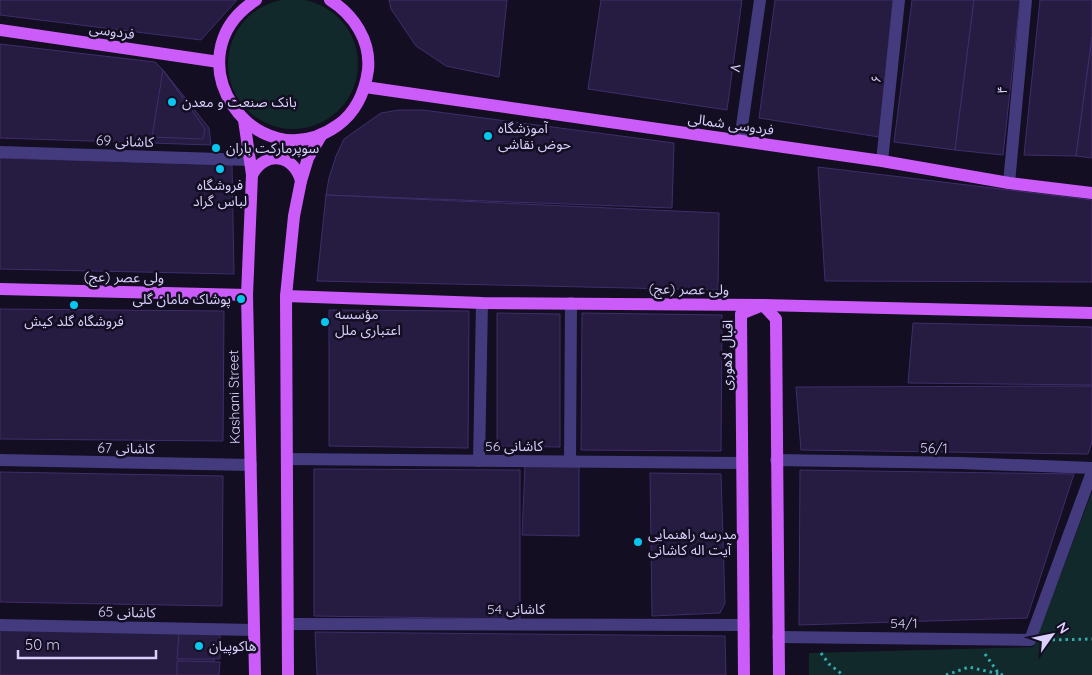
<svg xmlns="http://www.w3.org/2000/svg" width="1092" height="675" font-family="Quicksand,'Noto Sans Arabic',sans-serif">
  <rect width="100%" height="100%" fill="#130e21"/>
  <!-- green -->
  <g fill="#11292b">
    <circle cx="293" cy="64" r="65"/>
    <path d="M1092,492V675H809V653L1033,647Z"/>
  </g>
  <!-- building -->
  <g fill="#261b41" stroke="#3f2e6c">
    <path d="M0,0H237L201,40L0,15Z"/>
    <path d="M389,0H507L499,77L446,66L416,46L391,9Z"/>
    <path d="M601,0H742L727,110L588,89Z"/>
    <path d="M775,0H893L879,137L759,118Z"/>
    <path d="M912,0H974L955,150L894,142Z"/>
    <path d="M974,0H1020L1003,155L955,150Z"/>
    <path d="M1040,0H1092V37L1076,156L1024,155Z"/>
    <path d="M1092,37V158L1076,156Z"/>
    <path d="M0,44L155,62L163,70L209,128L211,145L0,138Z"/>
    <path d="M163,70L205,129L203,139L152,137Z"/>
    <path d="M399,110H423L674,143L672,208L326,195L329,178L336,156L344,139L381,113Z"/>
    <path d="M0,158L232,165L234,274L0,269Z"/>
    <path d="M818,167L1092,200V282L825,281Z"/>
    <path d="M326,195L719,213L718,290L317,281Z"/>
    <path d="M0,309L224,311L223,441L0,439Z"/>
    <path d="M329,310L469,311L468,448L329,446Z"/>
    <path d="M497,313L560,314V447L497,446Z"/>
    <path d="M582,313L722,315L721,451L581,450Z"/>
    <path d="M913,323L1092,327V385L908,383Z"/>
    <path d="M1092,386V442L1088,454L801,450L796,387Z"/>
    <path d="M525,466L579,467V536L522,535Z"/>
    <path d="M314,469L520,470V619L314,616Z"/>
    <path d="M800,470L1074,474L1027,618L799,625Z"/>
    <path d="M0,472L223,476L222,606L0,602Z"/>
    <path d="M650,473L721,474L725,603L720,613L652,616Z"/>
    <path d="M0,623L214,627V675H0Z"/>
    <path d="M179,632L220,633V659H177Z"/>
    <path d="M315,632L725,636L726,675H317Z"/>
    <path d="M177,661L220,662L219,675H177Z"/>
  </g>
  <g fill="none" stroke-linecap="round" stroke-linejoin="round">
    <!-- path -->
    <g stroke="#33acae" stroke-width="3" stroke-dasharray="2.5 4" stroke-linecap="butt">
      <path d="M1046,640L1092,639"/>
      <path d="M821,653L829,664L843,675"/>
      <path d="M985,654L999,674L1003,675"/>
      <path d="M946,675L969,667L999,674"/>
    </g>
    <!-- minor -->
    <g stroke="#433b7e" stroke-width="12">
      <path d="M740,140L760,0"/>
      <path d="M0,152L250,160"/>
      <path d="M882,161L899,0"/>
      <path d="M1009,183L1026,0"/>
      <path d="M287,459L741,463"/>
      <path d="M0,460L251,465"/>
      <path d="M776,460L960,463L1092,468"/>
      <path d="M479,461L482,303"/>
      <path d="M570,461L571,303"/>
      <path d="M288,624L744,625"/>
      <path d="M0,625L254,630"/>
      <path d="M778,637L1030,640L1092,472"/>
    </g>
    <!-- major -->
    <g stroke="#cb5cf9" stroke-width="12">
      <path d="M256,0C168,56 255,184 338,125C356,112 365,91 368,70C371,41 354,15 330,0"/>
      <path d="M0,30L219,62"/>
      <path d="M365,87L882,161L1009,183L1092,193"/>
      <path d="M244,120L252,175L247,295L255,675"/>
      <path d="M252,175C265,150 294,154 301,181"/>
      <path d="M0,289L247,295"/>
      <path d="M286,296L482,303L763,305L1092,313"/>
      <path d="M288,675L286,296L294,216L301,181L308,158L322,134"/>
      <path d="M744,675L741,314L763,305L776,319L779,675"/>
    </g>
  </g>
  <!-- markers -->
  <g fill="#09c6f0" stroke="#130e21" stroke-width="2">
    <circle cx="172" cy="102" r="5"/>
    <circle cx="488" cy="136" r="5"/>
    <circle cx="216" cy="148" r="5"/>
    <circle cx="220" cy="169" r="5"/>
    <circle cx="241" cy="299" r="5"/>
    <circle cx="74" cy="305" r="5"/>
    <circle cx="325" cy="322" r="5"/>
    <circle cx="638" cy="542" r="5"/>
    <circle cx="199" cy="646" r="5"/>
  </g>
  <g text-anchor="middle" stroke-width="5" stroke-linejoin="round" paint-order="stroke">
    <!-- street labels -->
    <g font-size="14" fill="#d9d0fd" stroke="#130e21">
      <text transform="translate(112 31) rotate(8)" y="5">فردوسی</text>
      <text transform="translate(735 68) rotate(-82)" y="5">۸</text>
      <text transform="translate(876 79) rotate(-84)" y="5">۶</text>
      <text transform="translate(1002 90) rotate(-85)" y="5">۴</text>
      <text transform="translate(731 124) rotate(8)" y="5">فردوسی شمالی</text>
      <text transform="translate(125 141) rotate(2)" y="5">کاشانی 69</text>
      <text transform="translate(124 277) rotate(1)" y="5">ولی عصر (عج)</text>
      <text transform="translate(689 289) rotate(1)" y="5">ولی عصر (عج)</text>
      <text transform="translate(727 355) rotate(-89)" y="5">اقبال لاهوری</text>
      <text transform="translate(234 397) rotate(-91)" y="5">Kashani Street</text>
      <text x="514" y="451">کاشانی 56</text>
      <text transform="translate(126 448) rotate(1)" y="5">کاشانی 67</text>
      <text transform="translate(934 448) rotate(1)" y="5">56/1</text>
      <text x="516" y="614">کاشانی 54</text>
      <text transform="translate(127 612) rotate(1)" y="5">کاشانی 65</text>
      <text x="904" y="628">54/1</text>
    </g>
    <!-- poi labels -->
    <g font-size="14" fill="#d9d0fd" stroke="#130e21" text-anchor="start">
      <text x="182" y="107">بانک صنعت و معدن</text>
      <text x="498" y="133">آموزشگاه<tspan x="498" dy="16">حوض نقاشی</tspan></text>
      <text x="226" y="153">سوپرمارکت باران</text>
      <text x="220" y="190" text-anchor="middle">فروشگاه<tspan x="220" dy="16">لباس گراد</tspan></text>
      <text x="231" y="304" text-anchor="end">پوشاک مامان گلی</text>
      <text x="335" y="319">مؤسسه<tspan x="335" dy="16">اعتباری ملل</tspan></text>
      <text x="74" y="326" text-anchor="middle">فروشگاه گلد کیش</text>
      <text x="648" y="539">مدرسه راهنمایی<tspan x="648" dy="16">آیت اله کاشانی</tspan></text>
      <text x="209" y="651">هاکوپیان</text>
    </g>
  </g>
  <!-- north arrow -->
  <g transform="translate(1052 635) rotate(57)" stroke="#130e21" stroke-width="4" paint-order="stroke">
  <path d="M0-4L9 19L0 12L-9 19Z" fill="#d9d0fd"/>
  <text y="-8" font-size="14" font-weight="bold" text-anchor="middle" fill="#d9d0fd">N</text>
  </g>
  <!-- scale -->
  <path d="M18 650v8h138v-8" fill="none" stroke="#d9d0fd" stroke-width="2.5"/>
  <text x="25" y="650" font-size="15" fill="#d9d0fd" stroke="#130e21" stroke-width="4" paint-order="stroke">50 m</text>
</svg>
